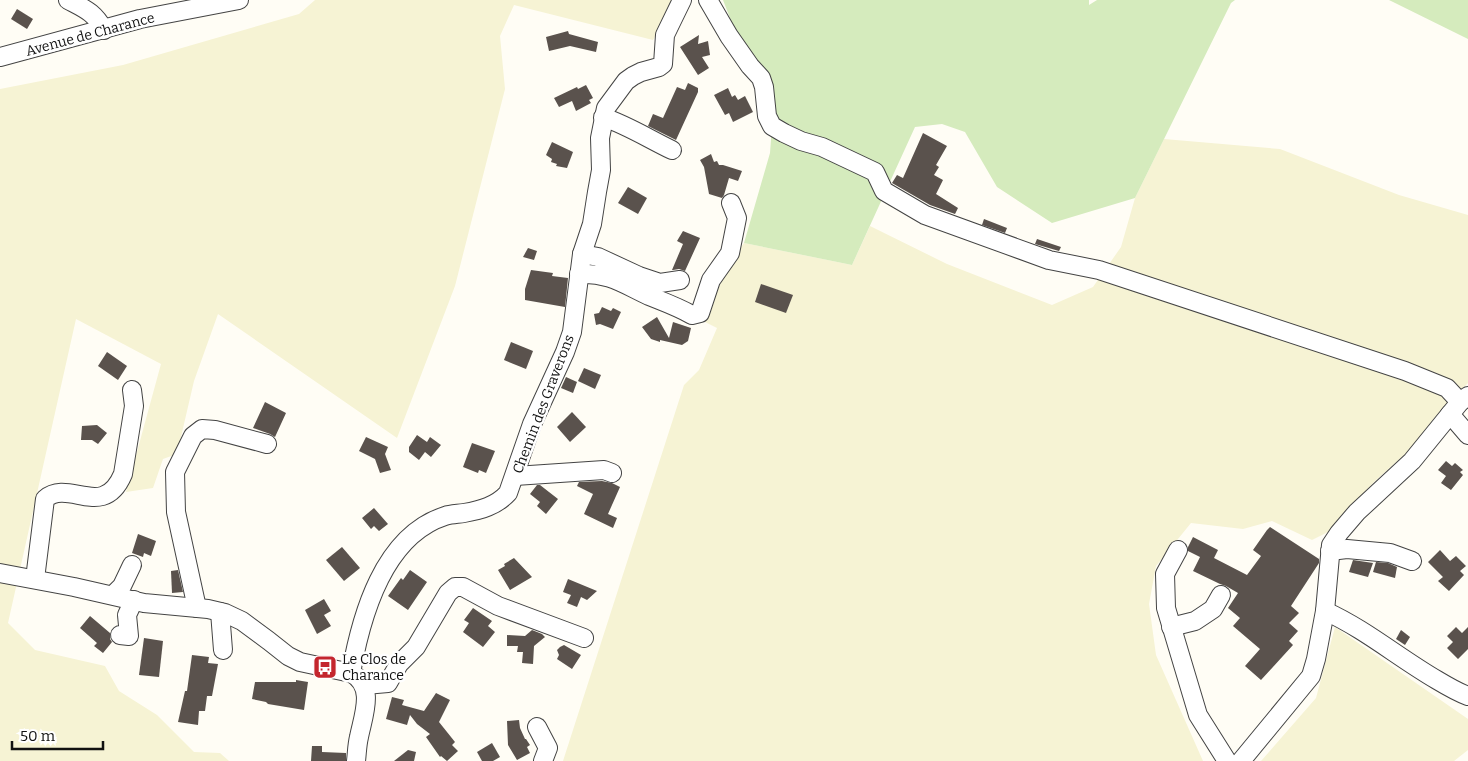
<svg xmlns="http://www.w3.org/2000/svg" width="1468" height="761" viewBox="0 0 1468 761" font-family="Bitter,serif">
<style>
.farmland{fill:#f6f3d4}
.green{fill:#d5ebbd}
.building{fill:#5a524d}
.lines{fill:none;stroke-linecap:round;stroke-linejoin:round}
.minor-casing{stroke:#444;stroke-width:20}
.minor{stroke:#fff;stroke-width:18}
.labels{text-anchor:middle;stroke-width:5;stroke-linejoin:round;paint-order:stroke}
.street-label{font-size:14px;fill:#111;stroke:#fff}
.poi-label{font-size:14px;fill:#111;stroke:#fff;text-anchor:start}
</style>
<rect width="100%" height="100%" fill="#fffdf5"/>
<g class="farmland">
<path d="M 315,0 L 677,0 L 653,40 L 514,5 L 500,36 L 505,89 L 455,286 L 397,438 L 218,314 L 194,381 L 177,454 L 163,459 L 153,488 L 126,492 L 161,364 L 76,319 L 8,623 L 35,650 L 105,666 L 119,691 L 157,715 L 194,752 L 220,753 L 229,761 L 0,761 L 0,89 L 123,65 L 299,14 Z"/>
<path d="M 1164,139 L 1280,149 L 1399,195 L 1468,215 L 1468,383 L 1435,417 L 1412,448 L 1374,482 L 1328,532 L 1312,540 L 1272,521 L 1243,529 L 1191,523 L 1156,566 L 1149,604 L 1156,655 L 1203,761 L 563,761 L 684,385 L 699,370 L 717,328 L 701,320 L 736,254 L 744,243 L 852,265 L 870,226 L 947,264 L 1052,305 L 1093,287 L 1121,247 L 1135,198 Z"/>
<path d="M 1335,627 L 1468,719 L 1468,750 L 1454,761 L 1261,761 L 1316,698 Z"/>
</g>
<g class="green">
<path d="M 723,0 L 1089,0 L 1089,5 L 1097,0 L 1235,0 L 1231,3 L 1135,198 L 1052,223 L 997,187 L 965,132 L 942,124 L 915,127 L 852,265 L 744,243 L 770,153 L 772,126 Z"/>
<path d="M 1389,0 L 1468,0 L 1468,39 Z"/>
</g>
<g class="building">
<path d="M 17,9 L 33,19 L 27,29 L 11,19 Z"/>
<path d="M 568,31 L 569,34 L 598,42 L 596,52 L 570,46 L 549,51 L 546,37 Z"/>
<path d="M 699,35 L 698,44 L 708,41 L 710,55 L 702,57 L 709,68 L 698,75 L 680,47 Z"/>
<path d="M 688,83 L 698,88 L 698,92 L 676,140 L 648,126 L 653,114 L 663,118 L 677,87 L 685,90 Z"/>
<path d="M 586,85 L 593,98 L 589,100 L 591,103 L 576,111 L 572,101 L 559,107 L 554,98 L 577,87 L 578,89 Z"/>
<path d="M 728,88 L 732,97 L 735,95 L 738,100 L 745,96 L 753,112 L 733,122 L 729,113 L 725,115 L 714,95 Z"/>
<path d="M 923,133 L 947,146 L 936,165 L 939,167 L 934,175 L 943,180 L 936,194 L 958,208 L 955,214 L 930,205 L 892,183 L 897,175 L 903,178 Z"/>
<path d="M 552,142 L 573,152 L 567,168 L 556,166 L 557,164 L 551,162 L 552,159 L 546,155 Z"/>
<path d="M 711,154 L 714,162 L 717,161 L 719,165 L 723,165 L 742,171 L 738,181 L 729,178 L 724,195 L 722,198 L 709,194 L 704,167 L 700,160 Z"/>
<path d="M 628,187 L 647,198 L 638,214 L 618,203 Z"/>
<path d="M 984,219 L 1007,228 L 1005,233 L 982,225 Z"/>
<path d="M 683,231 L 700,238 L 685,271 L 679,269 L 673,270 L 672,270 L 683,244 L 677,241 Z"/>
<path d="M 1037,239 L 1061,247 L 1059,251 L 1035,244 Z"/>
<path d="M 528,248 L 537,251 L 534,260 L 523,257 Z"/>
<path d="M 531,270 L 553,273 L 552,276 L 568,278 L 565,307 L 525,300 L 525,289 Z"/>
<path d="M 761,284 L 793,295 L 786,313 L 755,302 Z"/>
<path d="M 602,307 L 611,311 L 613,308 L 621,312 L 613,329 L 600,324 L 596,325 L 594,314 L 599,313 Z"/>
<path d="M 657,317 L 669,338 L 673,322 L 691,328 L 688,341 L 682,345 L 660,340 L 660,342 L 651,339 L 642,327 Z"/>
<path d="M 511,342 L 533,351 L 526,369 L 504,360 Z"/>
<path d="M 107,352 L 127,366 L 118,380 L 98,366 Z"/>
<path d="M 584,368 L 601,375 L 595,389 L 578,381 Z"/>
<path d="M 566,377 L 577,382 L 573,393 L 561,388 Z"/>
<path d="M 265,402 L 286,413 L 275,437 L 270,434 L 253,428 Z"/>
<path d="M 572,412 L 586,427 L 570,442 L 557,427 Z"/>
<path d="M 97,425 L 107,433 L 98,444 L 92,440 L 81,440 L 82,426 Z"/>
<path d="M 417,435 L 427,442 L 430,437 L 441,445 L 431,457 L 425,452 L 419,460 L 409,452 L 409,447 Z"/>
<path d="M 366,437 L 388,447 L 385,454 L 391,470 L 380,473 L 375,459 L 359,451 Z"/>
<path d="M 472,443 L 495,451 L 486,473 L 479,470 L 478,473 L 463,467 Z"/>
<path d="M 1446,461 L 1452,466 L 1455,463 L 1463,470 L 1460,472 L 1463,475 L 1451,490 L 1441,483 L 1446,476 L 1438,470 Z"/>
<path d="M 602,481 L 612,483 L 620,487 L 608,514 L 617,518 L 613,528 L 584,514 L 593,494 L 577,486 L 579,482 Z"/>
<path d="M 537,485 L 540,485 L 558,499 L 546,514 L 537,506 L 540,502 L 530,494 Z"/>
<path d="M 374,508 L 388,524 L 379,531 L 374,526 L 371,529 L 362,518 Z"/>
<path d="M 1270,527 L 1319,559 L 1319,563 L 1291,606 L 1299,613 L 1289,623 L 1298,631 L 1289,641 L 1293,645 L 1261,680 L 1245,666 L 1260,649 L 1233,626 L 1240,618 L 1228,608 L 1238,593 L 1226,586 L 1220,584 L 1193,571 L 1200,557 L 1188,551 L 1188,547 L 1193,537 L 1218,550 L 1214,558 L 1247,575 L 1261,556 L 1253,550 L 1267,530 Z"/>
<path d="M 138,534 L 156,541 L 151,556 L 144,553 L 143,557 L 132,553 Z"/>
<path d="M 342,547 L 360,568 L 344,581 L 326,560 Z"/>
<path d="M 1440,550 L 1450,561 L 1456,556 L 1466,566 L 1460,571 L 1464,575 L 1449,591 L 1438,581 L 1443,577 L 1428,562 Z"/>
<path d="M 514,558 L 532,577 L 510,590 L 498,570 L 505,566 L 504,564 Z"/>
<path d="M 1353,560 L 1373,563 L 1368,577 L 1349,572 Z"/>
<path d="M 1376,562 L 1388,563 L 1397,567 L 1395,578 L 1373,572 Z"/>
<path d="M 178,570 L 183,592 L 172,593 L 171,571 Z"/>
<path d="M 410,570 L 427,582 L 408,610 L 388,596 L 401,578 L 403,580 Z"/>
<path d="M 568,579 L 597,591 L 587,600 L 581,597 L 577,607 L 567,603 L 571,595 L 563,592 Z"/>
<path d="M 324,599 L 331,611 L 324,615 L 331,626 L 317,634 L 305,610 Z"/>
<path d="M 473,608 L 492,621 L 488,626 L 495,632 L 483,647 L 463,632 L 469,623 L 464,620 Z"/>
<path d="M 90,616 L 110,633 L 110,639 L 112,642 L 103,653 L 94,646 L 97,643 L 80,628 Z"/>
<path d="M 1456,627 L 1462,633 L 1468,627 L 1468,649 L 1458,659 L 1447,648 L 1453,642 L 1447,636 Z"/>
<path d="M 532,630 L 542,634 L 545,637 L 534,646 L 533,664 L 522,663 L 523,652 L 517,652 L 518,646 L 507,646 L 507,635 L 525,636 Z"/>
<path d="M 1401,630 L 1410,637 L 1405,645 L 1396,639 Z"/>
<path d="M 144,638 L 163,641 L 159,677 L 139,675 Z"/>
<path d="M 564,645 L 581,655 L 572,669 L 557,659 L 559,655 L 557,650 L 560,647 Z"/>
<path d="M 192,655 L 209,657 L 208,663 L 218,664 L 212,696 L 207,696 L 205,711 L 199,711 L 198,725 L 178,722 L 185,691 L 187,691 Z"/>
<path d="M 296,680 L 308,682 L 304,710 L 268,704 L 266,702 L 252,699 L 255,682 L 296,682 Z"/>
<path d="M 436,693 L 450,700 L 439,722 L 455,742 L 452,745 L 458,751 L 447,761 L 441,756 L 440,757 L 426,737 L 430,734 L 417,724 L 410,715 L 407,725 L 386,719 L 392,697 L 404,700 L 402,705 L 424,711 Z"/>
<path d="M 519,720 L 520,728 L 525,739 L 526,739 L 530,745 L 527,747 L 530,753 L 517,760 L 508,745 L 507,721 Z"/>
<path d="M 492,743 L 500,757 L 493,761 L 482,761 L 477,752 Z"/>
<path d="M 312,746 L 322,746 L 322,752 L 346,753 L 346,761 L 311,761 Z"/>
<path d="M 408,750 L 416,752 L 414,761 L 394,761 Z"/>
</g>
<g class="lines">
<g class="minor-casing">
<g id="minor">
<path d="M 68,0 C 85,9 94,12 104,30"/>
<path d="M 708,0 L 729,36 L 750,66 L 761,78 L 764,87 L 767,116 L 772,126 L 784,133 L 801,141 L 822,147 L 875,172 L 884,191 L 925,215 L 1049,260 L 1099,270 L 1405,371 L 1447,388 L 1460,402"/>
<path d="M 0,57 L 140,19 L 239,0"/>
<path d="M 603,117 C 627,125 649,139 672,150"/>
<path d="M 582,254 L 598,257 L 639,276 L 660,283 L 680,280"/>
<path d="M 579,274 C 610,273 623,284 649,296 C 664,302 678,307 692,315 L 700,313 L 711,280 L 730,253 L 737,218 L 731,203"/>
<path d="M 1450,414 L 1468,435"/>
<path d="M 515,476 L 604,470 L 612,473"/>
<path d="M 1178,550 L 1165,574 L 1166,608 L 1198,715 L 1227,761"/>
<path d="M 1330,551 L 1347,549 L 1390,553 L 1412,561"/>
<path d="M 0,573 L 74,587 L 144,603 L 208,609 L 225,613 L 242,621 L 269,641 L 288,656 L 300,662 L 351,673 C 376,686 363,716 359,737 C 357,745 357,753 356,761"/>
<path d="M 35,579 L 45,499 C 69,478 103,521 123,474 L 134,406 L 132,390"/>
<path d="M 113,595 L 122,586 L 132,565"/>
<path d="M 197,608 L 176,512 L 175,472 L 193,436 L 202,429 L 215,430 L 267,444"/>
<path d="M 1325,611 C 1365,629 1399,658 1437,680 C 1447,686 1457,692 1468,696"/>
<path d="M 220,612 L 223,650"/>
<path d="M 1171,627 L 1195,621 L 1213,609 L 1221,595"/>
<path d="M 120,635 L 129,636 L 127,615 L 134,600"/>
<path d="M 351,673 C 361,616 383,536 445,516 C 451,514 458,514 464,513 C 481,510 496,506 508,493 L 532,424 L 565,352 L 572,332 L 582,254 L 592,224 L 597,192 L 601,170 L 600,138 L 606,108 L 626,81 L 633,76 L 641,72 L 659,67 L 663,64 L 665,35 L 682,0"/>
<path d="M 365,685 L 388,683 L 399,664 L 416,647 L 448,593 L 455,587 L 463,587 L 498,606 L 584,638"/>
<path d="M 537,727 L 548,748 L 543,761"/>
<path d="M 1241,761 L 1311,676 L 1316,659 L 1325,611 L 1331,545 L 1339,533 L 1357,512 L 1412,461 L 1460,402 L 1468,396"/>
</g>
</g>
<use href="#minor" class="minor"/>
</g>
<defs>
<g id="bus-square" transform="scale(1.25)"><rect x="-9" y="-9" width="18" height="18" rx="4" fill="#c4262e" stroke="#fff"/><path d="M-5-6H5V4H4V6H2V4H-2V6H-4V4H-5ZM-3.5-4V0h7V-4ZM-3.5 1.2v1.5H-2V1.2ZM2 1.2v1.5H3.5V1.2Z" fill="#fff"/></g>
</defs>
<g fill-rule="evenodd">
<use href="#bus-square" x="325" y="667"/>
</g>
<g class="labels">
<g class="street-label">
<text transform="translate(90 34) rotate(-15)" y="5">Avenue de Charance</text>
<text transform="translate(543 404) rotate(-69)" y="5">Chemin des Graverons</text>
</g>
<g class="poi-label">
<text x="342" y="664">Le Clos de<tspan x="342" dy="16">Charance</tspan></text>
</g>
</g>
<path d="M12 741v8h91v-8" fill="none" stroke="#111111" stroke-width="2.5"/>
<text x="20" y="741" font-size="15" fill="#111111" stroke="#ffffff" stroke-width="4" paint-order="stroke">50 m</text>
</svg>
